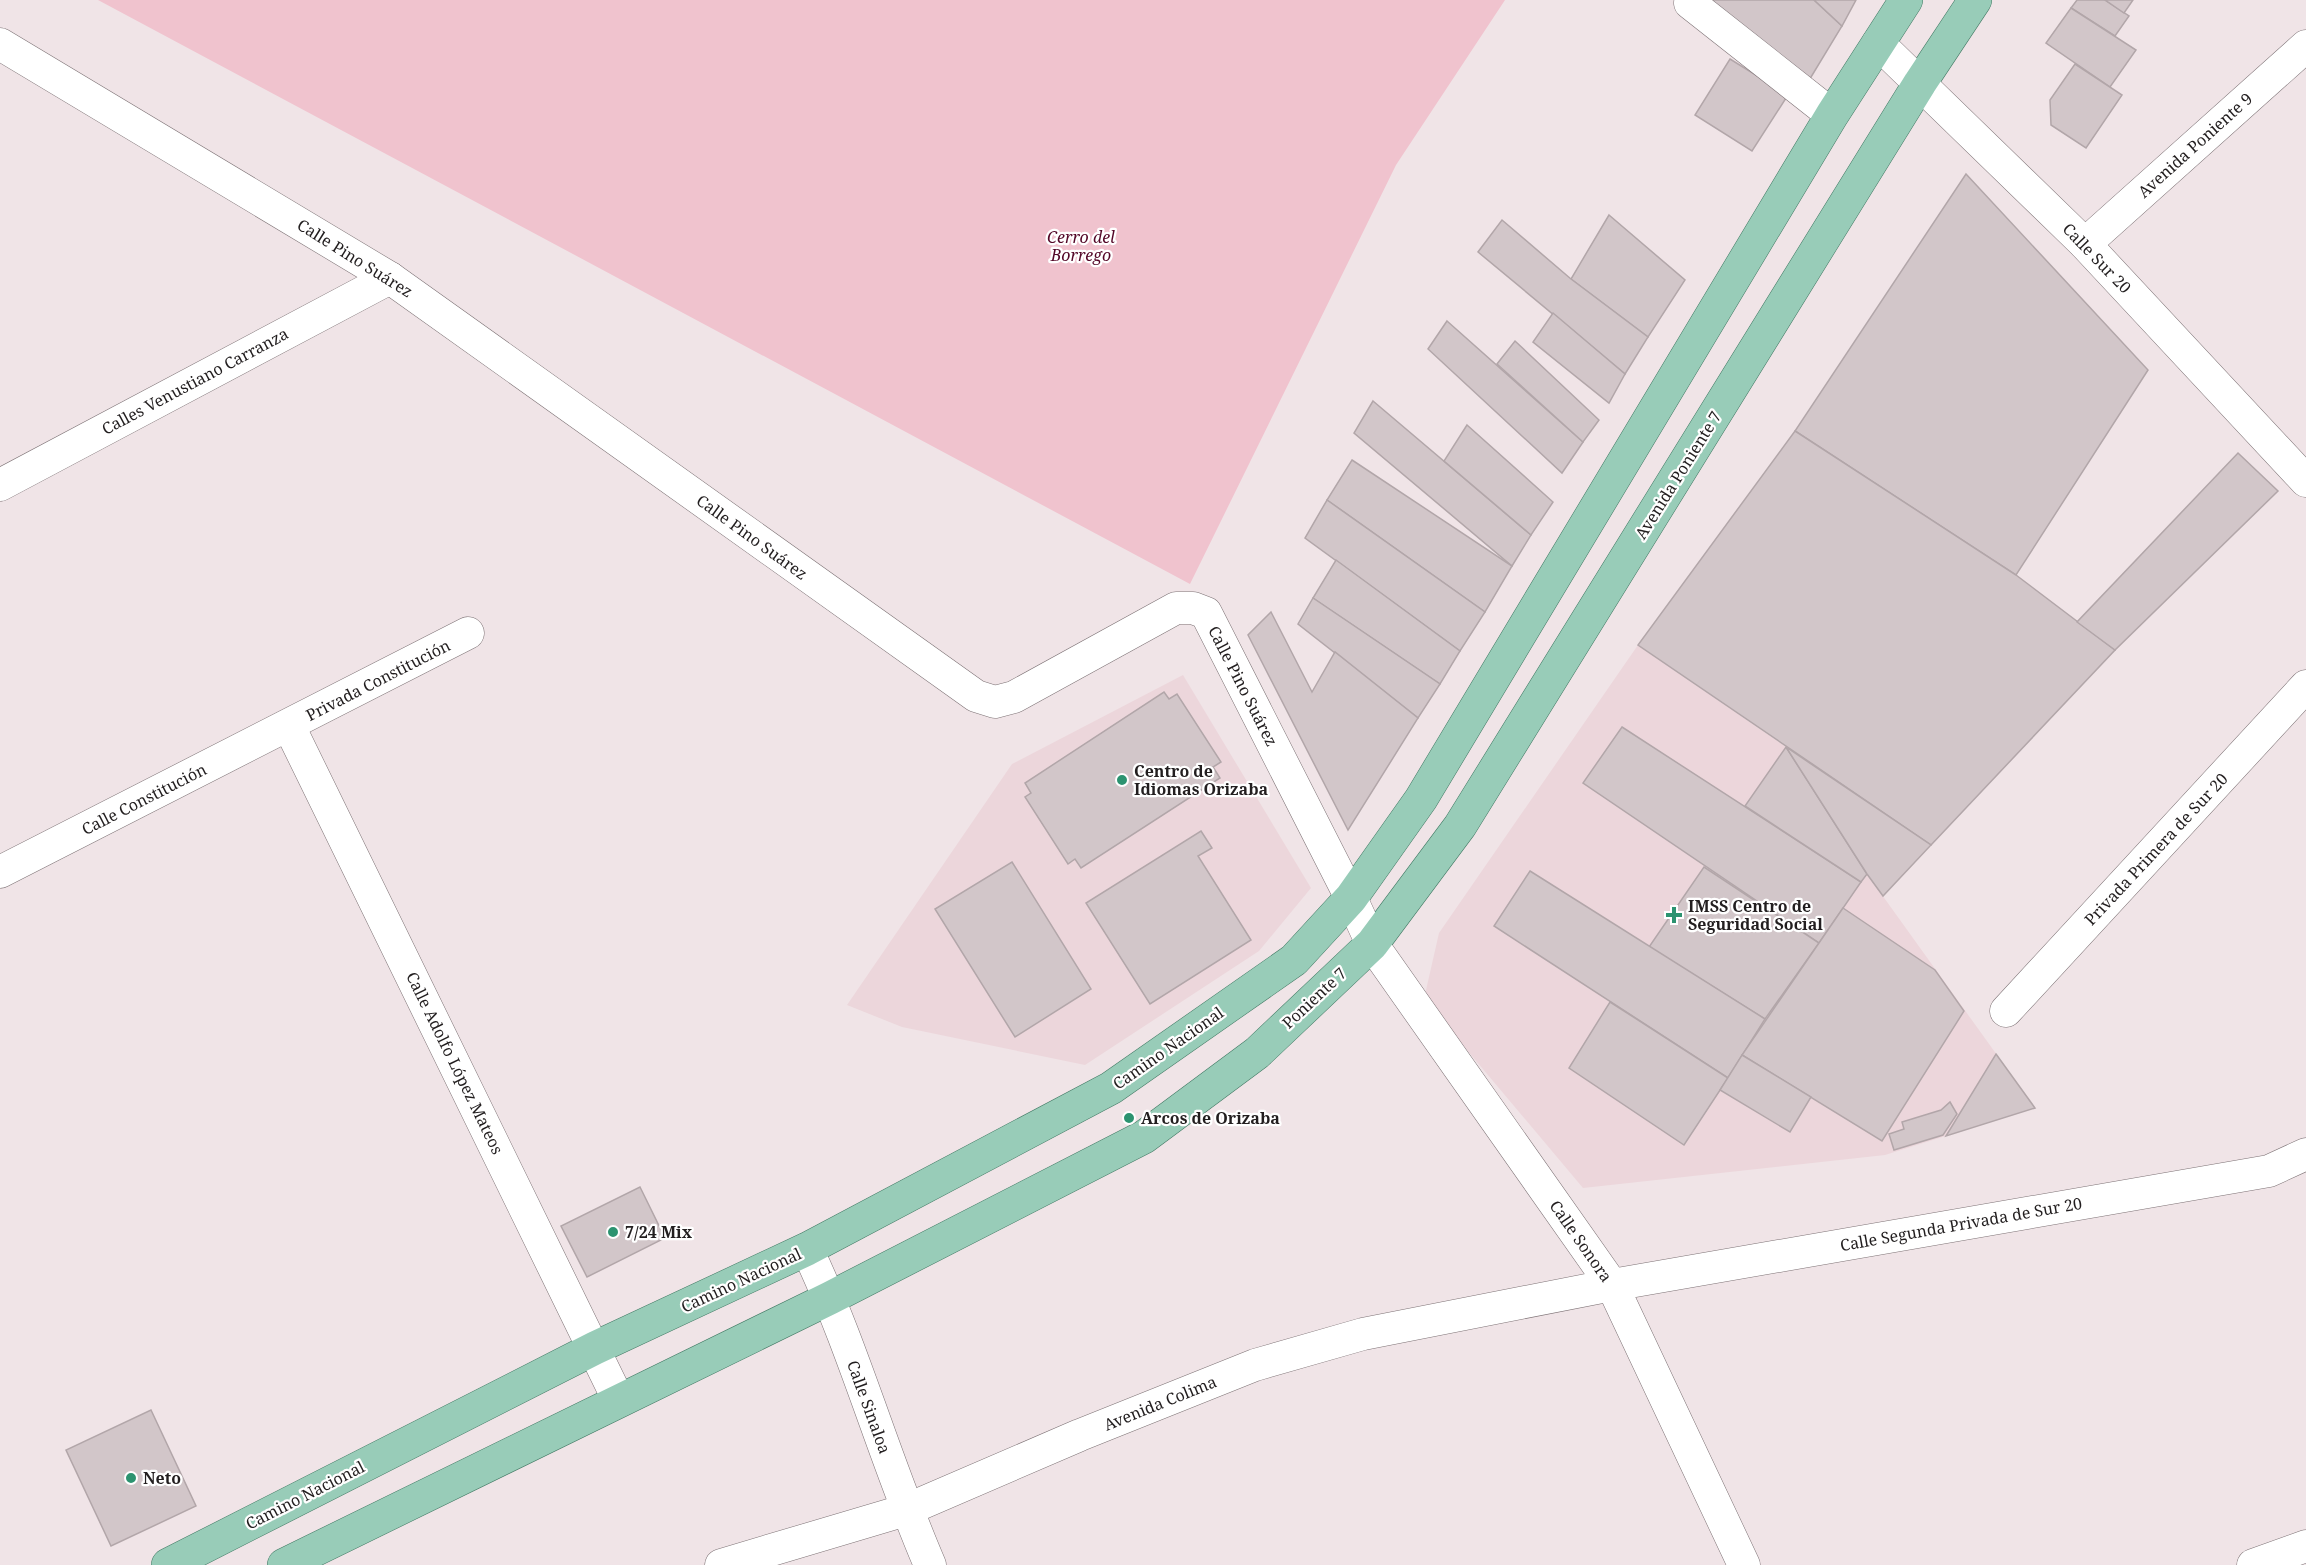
<svg xmlns="http://www.w3.org/2000/svg" width="2306" height="1565" viewBox="0 0 2306 1565" font-family="'Noto Serif',serif">
<style>
.built{fill:#ecd6db}
.green{fill:#f0c3ce}
.building{fill:#d2c6c9;stroke:#b2a6a9;stroke-width:1.5}
.lines{fill:none;stroke-linecap:round;stroke-linejoin:round}
.street-casing{stroke:#7d7275;stroke-width:33}
.primary-casing{stroke:#427964;stroke-width:34}
.street{stroke:#fff;stroke-width:32}
.primary{stroke:#98ccb8;stroke-width:33}
.poi-dot{fill:#2c9370;stroke:#fff;stroke-width:2}
.labels{text-anchor:middle;stroke-width:4.5;stroke-linejoin:round;paint-order:stroke}
.street-label{font-size:16px;fill:#221e1f;stroke:#fff}
.park-label{font-size:16px;font-style:italic;fill:#530627;stroke:#fff}
.poi-label{font-size:16px;font-weight:bold;fill:#221e1f;stroke:#fff;text-anchor:start}
</style>
<rect width="100%" height="100%" fill="#f0e4e7"/>
<g class="built">
<path d="M 1638,645 L 1786,747 L 1867,874 L 2035,1108 L 1885,1155 L 1583,1188 L 1424,999 L 1439,933 Z"/>
<path d="M 1183,675 L 1311,888 L 1259,951 L 1085,1065 L 902,1027 L 847,1005 L 1012,764 Z"/>
</g>
<path class="green" d="M 98,0 L 1505,0 L 1396,165 L 1190,584 Z"/>
<g class="building">
<path d="M 1711,0 L 1814,0 L 1842,26 L 1808,82 Z"/>
<path d="M 1814,0 L 1856,0 L 1842,26 Z"/>
<path d="M 2077,0 L 2105,0 L 2129,16 L 2115,36 L 2071,8 Z"/>
<path d="M 2105,0 L 2133,0 L 2124,13 Z"/>
<path d="M 2071,8 L 2136,50 L 2110,87 L 2046,43 Z"/>
<path d="M 1730,59 L 1788,95 L 1752,151 L 1695,115 Z"/>
<path d="M 2075,64 L 2122,95 L 2086,148 L 2051,125 L 2050,100 Z"/>
<path d="M 1966,174 L 2148,370 L 2016,575 L 1795,431 Z"/>
<path d="M 1609,215 L 1685,280 L 1648,337 L 1571,279 Z"/>
<path d="M 1502,220 L 1571,279 L 1648,337 L 1625,374 L 1478,252 Z"/>
<path d="M 1553,313 L 1625,374 L 1609,403 L 1533,342 Z"/>
<path d="M 1447,321 L 1583,442 L 1562,473 L 1428,349 Z"/>
<path d="M 1515,341 L 1599,420 L 1583,442 L 1497,364 Z"/>
<path d="M 1373,401 L 1531,535 L 1512,566 L 1354,433 Z"/>
<path d="M 1467,425 L 1553,502 L 1531,535 L 1444,461 Z"/>
<path d="M 1795,431 L 2016,575 L 2115,650 L 1931,845 L 1638,645 Z"/>
<path d="M 2238,453 L 2278,491 L 2115,650 L 2077,622 Z"/>
<path d="M 1352,460 L 1512,566 L 1485,612 L 1327,500 Z"/>
<path d="M 1327,500 L 1485,612 L 1460,651 L 1305,538 Z"/>
<path d="M 1336,560 L 1460,651 L 1440,684 L 1313,598 Z"/>
<path d="M 1313,598 L 1440,684 L 1418,718 L 1298,624 Z"/>
<path d="M 1271,612 L 1312,692 L 1335,652 L 1418,718 L 1348,830 L 1248,635 Z"/>
<path d="M 1164,692 L 1169,699 L 1177,694 L 1221,762 L 1213,767 L 1220,778 L 1081,868 L 1075,859 L 1068,864 L 1025,797 L 1031,793 L 1025,783 Z"/>
<path d="M 1622,727 L 1861,882 L 1819,943 L 1583,783 Z"/>
<path d="M 1786,747 L 1867,874 L 1861,882 L 1745,806 Z"/>
<path d="M 1786,747 L 1931,845 L 1883,896 L 1867,874 Z"/>
<path d="M 1201,831 L 1212,848 L 1198,856 L 1251,940 L 1150,1004 L 1086,903 Z"/>
<path d="M 1012,862 L 1091,989 L 1015,1037 L 935,909 Z"/>
<path d="M 1704,867 L 1819,943 L 1765,1019 L 1649,947 Z"/>
<path d="M 1530,871 L 1765,1019 L 1728,1078 L 1494,926 Z"/>
<path d="M 1843,908 L 1935,970 L 1964,1011 L 1882,1141 L 1742,1055 Z"/>
<path d="M 1610,1002 L 1728,1078 L 1684,1145 L 1569,1068 Z"/>
<path d="M 1996,1054 L 2035,1108 L 1946,1136 Z"/>
<path d="M 1742,1055 L 1811,1097 L 1790,1132 L 1720,1090 Z"/>
<path d="M 1950,1102 L 1957,1114 L 1943,1135 L 1894,1150 L 1889,1134 L 1904,1129 L 1902,1122 L 1941,1110 Z"/>
<path d="M 640,1187 L 665,1238 L 587,1277 L 561,1226 Z"/>
<path d="M 151,1410 L 196,1506 L 111,1546 L 66,1450 Z"/>
</g>
<g class="lines">
<g class="street-casing">
<g id="street">
<path d="M 1690,3 L 1832,115"/>
<path d="M 1878,43 L 2085,244 L 2306,481"/>
<path d="M 0,44 L 390,278 L 976,696 L 995,702 L 1014,697 L 1176,608 L 1193,608 L 1206,613 L 1351,898 L 1372,944 L 1612,1285 L 1744,1565"/>
<path d="M 2085,244 L 2306,46"/>
<path d="M 0,485 L 390,278"/>
<path d="M 289,726 L 619,1401"/>
<path d="M 0,872 L 468,633"/>
<path d="M 2006,1011 L 2306,686"/>
<path d="M 807,1249 C 855,1351 885,1461 930,1565"/>
<path d="M 721,1565 L 906,1510 L 1080,1435 L 1255,1365 L 1363,1334 L 1612,1285 L 2269,1171 L 2306,1154"/>
<path d="M 2253,1565 L 2306,1546"/>
</g>
</g>
<g class="primary-casing">
<g id="primary">
<path d="M 168,1565 L 595,1348 L 807,1249 L 1111,1088 L 1294,960 L 1351,898 L 1421,799 L 1832,115 L 1906,0"/>
<path d="M 284,1565 L 830,1298 L 1144,1137 L 1257,1053 L 1372,944 L 1460,826 L 1920,83 L 1975,0"/>
</g>
</g>
<use href="#street" class="street"/>
<use href="#primary" class="primary"/>
</g>
<g class="poi-dot">
<circle cx="1122" cy="780" r="6"/>
<path d="M1671 906h6v6h6v6h-6v6h-6v-6h-6v-6h6z"/>
<circle cx="1129" cy="1118" r="6"/>
<circle cx="613" cy="1232" r="6"/>
<circle cx="131" cy="1478" r="6"/>
</g>
<g class="labels">
<g class="street-label">
<text transform="translate(2195 145) rotate(-42)" y="6">Avenida Poniente 9</text>
<text transform="translate(355 258) rotate(32)" y="6">Calle Pino Suárez</text>
<text transform="translate(2097 258) rotate(46)" y="6">Calle Sur 20</text>
<text transform="translate(195 381) rotate(-28)" y="6">Calles Venustiano Carranza</text>
<text transform="translate(1678 475) rotate(-58)" y="6">Avenida Poniente 7</text>
<text transform="translate(752 537) rotate(36)" y="6">Calle Pino Suárez</text>
<text transform="translate(378 680) rotate(-27)" y="6">Privada Constitución</text>
<text transform="translate(1243 686) rotate(63)" y="6">Calle Pino Suárez</text>
<text transform="translate(144 799) rotate(-27)" y="6">Calle Constitución</text>
<text transform="translate(2156 849) rotate(-47)" y="6">Privada Primera de Sur 20</text>
<text transform="translate(1314 998) rotate(-43)" y="6">Poniente 7</text>
<text transform="translate(1168 1048) rotate(-35)" y="6">Camino Nacional</text>
<text transform="translate(455 1063) rotate(64)" y="6">Calle Adolfo López Mateos</text>
<text transform="translate(1961 1224) rotate(-10)" y="6">Calle Segunda Privada de Sur 20</text>
<text transform="translate(1581 1241) rotate(55)" y="6">Calle Sonora</text>
<text transform="translate(741 1280) rotate(-25)" y="6">Camino Nacional</text>
<text transform="translate(1160 1403) rotate(-22)" y="6">Avenida Colima</text>
<text transform="translate(869 1407) rotate(70)" y="6">Calle Sinaloa</text>
<text transform="translate(305 1495) rotate(-27)" y="6">Camino Nacional</text>
</g>
<g class="park-label">
<text x="1081" y="243">Cerro del<tspan x="1081" dy="18">Borrego</tspan></text>
</g>
<g class="poi-label">
<text x="1134" y="777">Centro de<tspan x="1134" dy="18">Idiomas Orizaba</tspan></text>
<text x="1688" y="912">IMSS Centro de<tspan x="1688" dy="18">Seguridad Social</tspan></text>
<text x="1141" y="1124">Arcos de Orizaba</text>
<text x="625" y="1238">7/24 Mix</text>
<text x="143" y="1484">Neto</text>
</g>
</g>
</svg>
